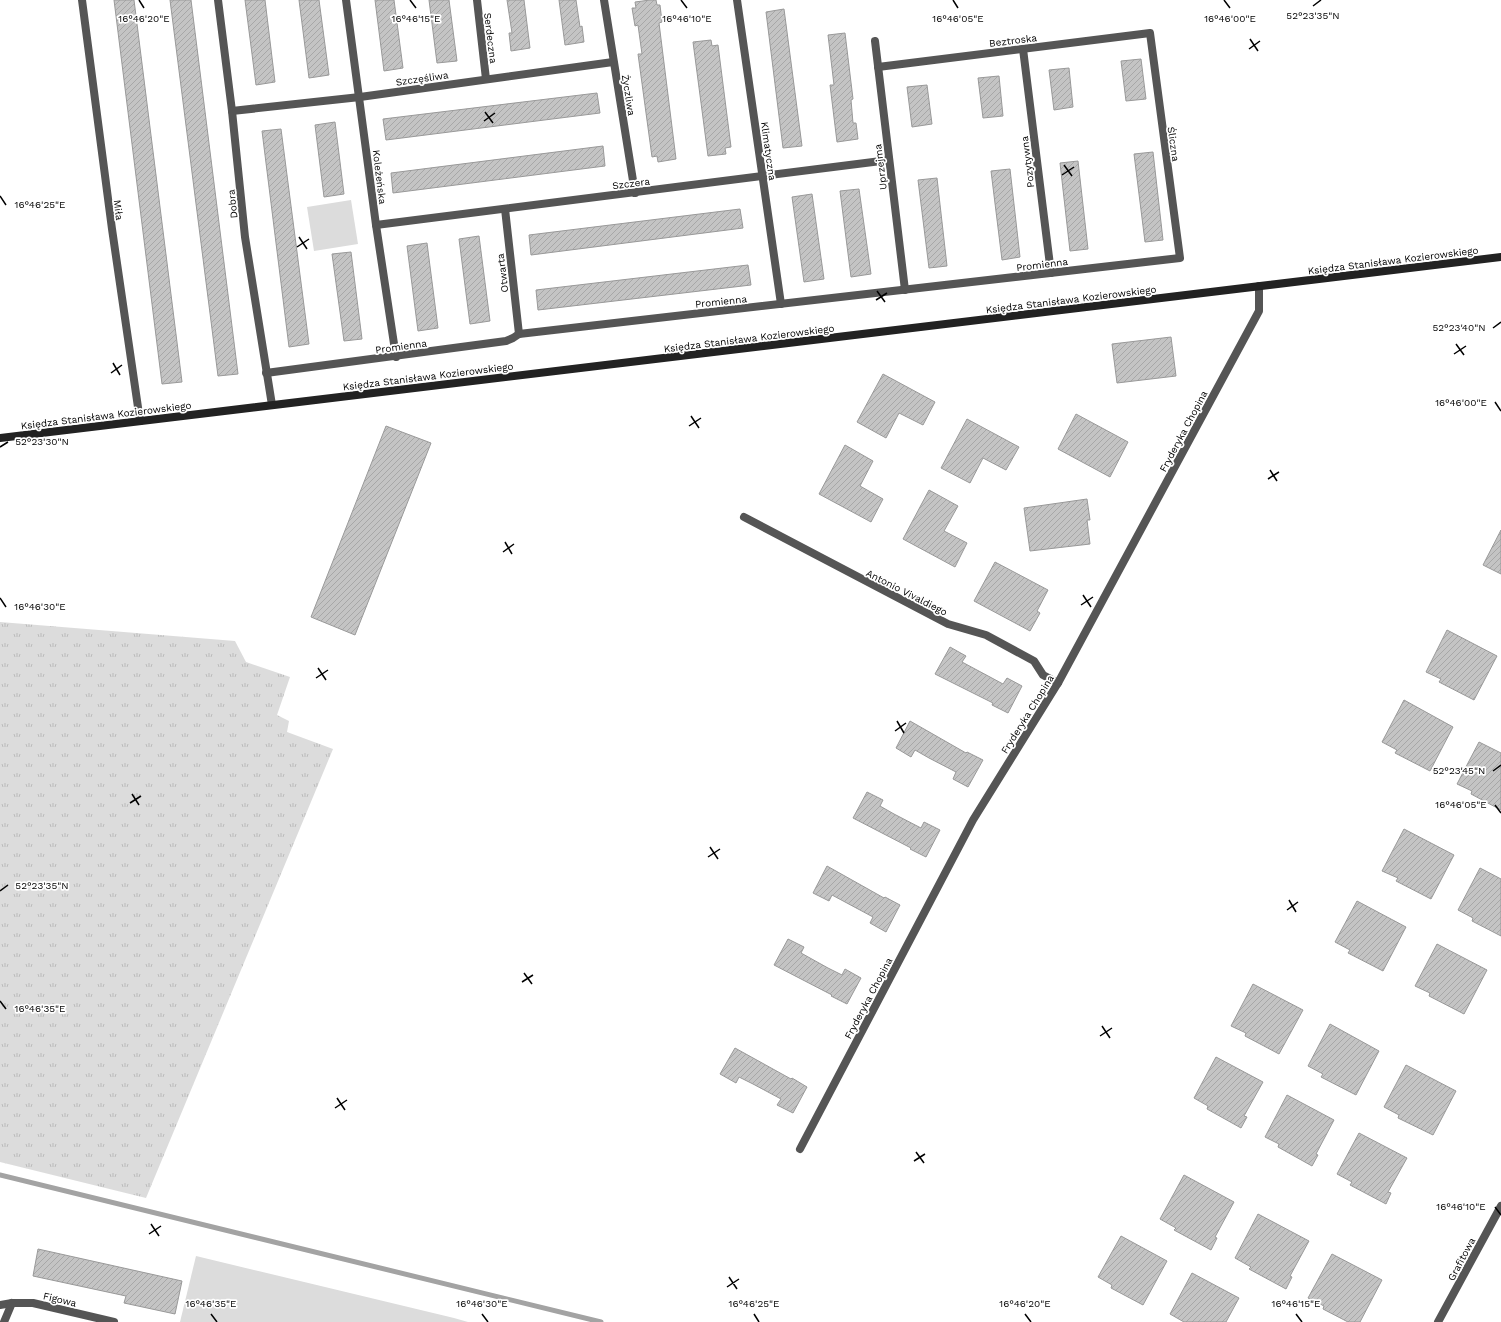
<svg xmlns="http://www.w3.org/2000/svg" width="1501" height="1322" viewBox="0 0 1501 1322" font-family="'Work Sans',sans-serif">
<style>
.grass{fill:url(#grass-tufts)}
.green{fill:#dcdcdc}
.lines{fill:none;stroke-linecap:round;stroke-linejoin:round}
.stream{stroke:#a3a3a3;stroke-width:5}
.building{fill:url(#building-hatch);stroke:#999}
.street{stroke:#555;stroke-width:8}
.secondary{stroke:#222;stroke-width:8}
.ticks{fill:none;stroke:#000;stroke-width:1.5}
.labels{text-anchor:middle;stroke-width:3.5;stroke-linejoin:round;paint-order:stroke}
.street-label{font-size:10px;fill:#000;stroke:#fff}
.ticks-label{font-size:10px;text-anchor:middle;fill:#000;stroke:#fff;stroke-width:3.5;stroke-linejoin:round;paint-order:stroke}
</style>
<defs>
<pattern id="grass-tufts" width="24" height="20" patternUnits="userSpaceOnUse"><rect width="24" height="20" fill="#dcdcdc"/><path d="M3 7l-1-3M5 7V3M7 7l1-3M15 17l-1-3M17 17v-4M19 17l1-3" fill="none" stroke="#bbb"/></pattern>
<pattern id="building-hatch" width="6" height="6" patternUnits="userSpaceOnUse"><rect width="6" height="6" fill="#c4c4c4"/><path d="M-1 1l2-2M0 6l6-6M5 7l2-2" fill="none" stroke="#a7a7a7"/></pattern>
</defs>
<rect width="100%" height="100%" fill="#fff"/>
<path class="grass" d="M 0,622 L 235,641 L 246,662 L 290,677 L 277,715 L 289,721 L 287,732 L 333,749 L 146,1198 L 0,1162 Z"/>
<g class="green">
<path d="M 351,200 L 358,244 L 314,251 L 307,207 Z"/>
<path d="M 196,1256 L 454,1318 L 468,1322 L 180,1322 Z"/>
</g>
<g class="lines">
<path class="stream" d="M 0,1175 L 601,1322"/>
</g>
<g class="building">
<path d="M 114,0 L 134,0 L 182,382 L 162,384 Z"/>
<path d="M 170,0 L 191,0 L 238,374 L 218,376 Z"/>
<path d="M 245,0 L 265,0 L 275,82 L 256,85 Z"/>
<path d="M 299,0 L 319,0 L 329,75 L 309,78 Z"/>
<path d="M 375,0 L 394,0 L 403,68 L 384,71 Z"/>
<path d="M 429,0 L 449,0 L 457,61 L 437,63 Z"/>
<path d="M 507,0 L 524,0 L 530,48 L 511,51 L 509,33 L 512,33 Z"/>
<path d="M 559,0 L 576,0 L 580,27 L 582,26 L 584,42 L 565,45 Z"/>
<path d="M 650,0 L 656,0 L 657,5 L 660,5 L 662,22 L 659,23 L 676,159 L 658,162 L 657,156 L 652,157 L 638,54 L 642,54 L 638,25 L 635,26 L 632,8 L 636,8 L 635,2 Z"/>
<path d="M 784,9 L 802,146 L 783,148 L 766,12 Z"/>
<path d="M 845,33 L 853,99 L 851,100 L 853,123 L 856,123 L 858,139 L 837,142 L 830,85 L 834,85 L 828,35 Z"/>
<path d="M 711,40 L 712,46 L 718,45 L 731,147 L 725,148 L 726,154 L 708,156 L 693,42 Z"/>
<path d="M 1141,59 L 1146,99 L 1126,101 L 1121,61 Z"/>
<path d="M 1069,68 L 1073,107 L 1054,110 L 1049,70 Z"/>
<path d="M 999,76 L 1003,116 L 983,118 L 978,78 Z"/>
<path d="M 927,85 L 932,124 L 912,127 L 907,87 Z"/>
<path d="M 597,93 L 600,113 L 386,140 L 383,119 Z"/>
<path d="M 335,122 L 344,194 L 324,197 L 315,125 Z"/>
<path d="M 281,129 L 309,344 L 289,347 L 262,131 Z"/>
<path d="M 603,146 L 605,166 L 393,193 L 391,173 Z"/>
<path d="M 1153,152 L 1163,240 L 1145,242 L 1134,154 Z"/>
<path d="M 1078,161 L 1088,249 L 1070,251 L 1060,163 Z"/>
<path d="M 1010,169 L 1020,257 L 1002,260 L 991,171 Z"/>
<path d="M 937,178 L 947,266 L 929,268 L 918,180 Z"/>
<path d="M 859,189 L 871,274 L 851,277 L 840,191 Z"/>
<path d="M 812,194 L 824,279 L 804,282 L 792,197 Z"/>
<path d="M 740,209 L 743,228 L 531,255 L 529,235 Z"/>
<path d="M 479,236 L 490,321 L 470,324 L 459,239 Z"/>
<path d="M 427,243 L 438,328 L 418,331 L 407,246 Z"/>
<path d="M 351,252 L 362,339 L 344,341 L 332,254 Z"/>
<path d="M 748,265 L 751,285 L 538,310 L 536,290 Z"/>
<path d="M 1171,337 L 1176,376 L 1117,383 L 1112,344 Z"/>
<path d="M 883,374 L 935,402 L 923,425 L 899,413 L 886,438 L 857,422 Z"/>
<path d="M 1076,414 L 1128,442 L 1110,477 L 1058,449 Z"/>
<path d="M 967,419 L 1019,447 L 1006,470 L 983,458 L 970,483 L 941,468 Z"/>
<path d="M 386,426 L 431,443 L 355,635 L 311,617 Z"/>
<path d="M 845,445 L 873,461 L 860,486 L 883,499 L 871,522 L 819,494 Z"/>
<path d="M 929,490 L 958,506 L 944,531 L 967,543 L 955,567 L 903,539 Z"/>
<path d="M 1087,499 L 1090,520 L 1087,520 L 1090,544 L 1030,551 L 1024,508 Z"/>
<path d="M 1501,530 L 1501,574 L 1483,565 Z"/>
<path d="M 995,562 L 1048,590 L 1037,611 L 1040,613 L 1030,631 L 974,601 Z"/>
<path d="M 1447,630 L 1497,656 L 1474,700 L 1439,682 L 1441,679 L 1426,672 Z"/>
<path d="M 950,647 L 966,656 L 962,662 L 990,677 L 1003,684 L 1007,678 L 1022,686 L 1008,713 L 992,705 L 993,703 L 935,674 Z"/>
<path d="M 1404,700 L 1453,727 L 1430,771 L 1395,753 L 1397,750 L 1382,742 Z"/>
<path d="M 910,721 L 966,753 L 967,752 L 983,760 L 968,787 L 953,779 L 956,772 L 929,758 L 915,750 L 911,757 L 896,748 Z"/>
<path d="M 1479,742 L 1501,753 L 1501,810 L 1471,794 L 1472,791 L 1457,784 Z"/>
<path d="M 867,792 L 883,800 L 880,806 L 894,814 L 921,828 L 924,822 L 940,830 L 926,857 L 910,849 L 911,848 L 853,818 Z"/>
<path d="M 1404,829 L 1454,855 L 1431,899 L 1396,881 L 1398,878 L 1382,871 Z"/>
<path d="M 827,866 L 884,898 L 885,897 L 900,905 L 886,932 L 870,923 L 873,917 L 832,895 L 829,901 L 813,893 Z"/>
<path d="M 1480,868 L 1501,879 L 1501,936 L 1472,921 L 1473,918 L 1458,910 Z"/>
<path d="M 1357,901 L 1406,927 L 1383,971 L 1348,953 L 1350,950 L 1335,942 Z"/>
<path d="M 788,939 L 804,947 L 801,953 L 828,968 L 842,975 L 845,969 L 861,978 L 847,1004 L 831,996 L 832,995 L 774,965 Z"/>
<path d="M 1437,944 L 1487,970 L 1464,1014 L 1429,996 L 1430,993 L 1415,986 Z"/>
<path d="M 1253,984 L 1303,1010 L 1279,1054 L 1245,1036 L 1246,1033 L 1231,1026 Z"/>
<path d="M 1330,1024 L 1379,1051 L 1356,1095 L 1321,1077 L 1323,1074 L 1308,1066 Z"/>
<path d="M 735,1048 L 791,1079 L 792,1078 L 807,1087 L 793,1113 L 777,1105 L 781,1099 L 753,1084 L 739,1077 L 736,1083 L 720,1074 Z"/>
<path d="M 1216,1057 L 1263,1082 L 1244,1116 L 1247,1117 L 1241,1128 L 1207,1109 L 1208,1106 L 1194,1098 Z"/>
<path d="M 1406,1065 L 1456,1091 L 1433,1135 L 1398,1118 L 1399,1115 L 1384,1107 Z"/>
<path d="M 1287,1095 L 1334,1120 L 1316,1154 L 1318,1155 L 1312,1166 L 1278,1147 L 1279,1144 L 1265,1137 Z"/>
<path d="M 1359,1133 L 1407,1158 L 1388,1192 L 1391,1193 L 1386,1204 L 1350,1185 L 1352,1182 L 1337,1174 Z"/>
<path d="M 1184,1175 L 1234,1202 L 1215,1237 L 1217,1238 L 1211,1250 L 1174,1230 L 1176,1228 L 1160,1219 Z"/>
<path d="M 1258,1214 L 1309,1241 L 1290,1276 L 1292,1277 L 1286,1289 L 1249,1269 L 1251,1267 L 1235,1258 Z"/>
<path d="M 1121,1236 L 1167,1261 L 1143,1305 L 1111,1288 L 1112,1285 L 1098,1277 Z"/>
<path d="M 38,1249 L 182,1281 L 175,1314 L 124,1303 L 126,1296 L 33,1276 Z"/>
<path d="M 1332,1254 L 1382,1280 L 1360,1322 L 1348,1322 L 1323,1309 L 1324,1306 L 1308,1298 Z"/>
<path d="M 1192,1273 L 1239,1298 L 1226,1322 L 1184,1322 L 1170,1314 Z"/>
</g>
<g class="lines">
<g class="street">
<path d="M 82,0 L 112,229 L 140,421"/>
<path d="M 218,0 L 232,111 L 245,237 L 272,405"/>
<path d="M 346,0 L 376,225 L 396,357"/>
<path d="M 477,0 L 486,79"/>
<path d="M 604,0 L 635,193"/>
<path d="M 737,0 L 781,304"/>
<path d="M 875,41 L 905,290"/>
<path d="M 1023,49 L 1051,273"/>
<path d="M 232,111 L 360,97 L 613,62"/>
<path d="M 505,209 L 519,334"/>
<path d="M 376,225 L 889,160"/>
<path d="M 266,373 L 506,341 L 513,338 L 519,334 L 1180,258 L 1150,33 L 878,67"/>
<path d="M 744,517 L 948,624 L 986,635 L 1034,661 L 1043,675 L 1058,683"/>
<path d="M 800,1149 L 973,820 L 1058,683 L 1259,311 L 1259,286"/>
<path d="M 0,1305 L 12,1303 L 33,1303 L 114,1322"/>
<path d="M 4,1322 L 12,1303"/>
<path d="M 1438,1322 L 1501,1206"/>
</g>
<path class="secondary" d="M 0,438 L 1501,257"/>
</g>
<path class="ticks" d="M 139,0 L 144,8M 410,0 L 416,8M 681,0 L 687,8M 953,0 L 958,8M 1224,0 L 1230,8M 1313,6 L 1321,0M 1250,39 L 1258,51M 1249,49 L 1260,41M 485,112 L 493,123M 484,121 L 495,113M 1064,165 L 1072,176M 1062,175 L 1074,167M 0,196 L 6,205M 299,237 L 307,249M 297,247 L 309,239M 877,291 L 885,302M 876,300 L 887,293M 1493,328 L 1501,322M 1456,344 L 1464,355M 1454,354 L 1466,346M 113,363 L 120,375M 111,373 L 122,365M 1495,402 L 1501,411M 691,416 L 699,428M 689,426 L 701,418M 0,447 L 8,442M 1270,470 L 1277,481M 1268,479 L 1279,472M 505,542 L 512,554M 503,552 L 514,544M 1083,595 L 1091,607M 0,598 L 6,607M 1081,605 L 1093,597M 318,668 L 326,680M 316,678 L 328,670M 897,721 L 904,733M 895,731 L 906,723M 1493,771 L 1501,765M 132,794 L 139,805M 130,803 L 141,796M 1495,805 L 1501,813M 710,847 L 718,859M 708,857 L 720,849M 0,891 L 8,885M 1289,900 L 1296,912M 1287,910 L 1298,902M 524,973 L 532,984M 522,982 L 533,975M 0,1001 L 6,1009M 1102,1026 L 1110,1038M 1100,1036 L 1112,1028M 337,1098 L 345,1110M 335,1108 L 347,1100M 916,1152 L 924,1163M 914,1161 L 925,1154M 1495,1207 L 1501,1215M 151,1224 L 159,1236M 149,1234 L 161,1226M 729,1277 L 737,1289M 727,1287 L 739,1279M 211,1314 L 217,1322M 482,1314 L 488,1322M 754,1314 L 759,1322M 1025,1314 L 1031,1322M 1296,1314 L 1302,1322"/>
<g class="labels">
<g class="street-label">
<text transform="translate(491 38) rotate(83)" y="4">Serdeczna</text>
<text transform="translate(1013 40) rotate(-7)" y="4">Beztroska</text>
<text transform="translate(422 78) rotate(-8)" y="4">Szczęśliwa</text>
<text transform="translate(629 95) rotate(81)" y="4">Życzliwa</text>
<text transform="translate(1174 144) rotate(82)" y="4">Śliczna</text>
<text transform="translate(769 151) rotate(82)" y="4">Klimatyczna</text>
<text transform="translate(1027 162) rotate(-97)" y="4">Pozytywna</text>
<text transform="translate(880 167) rotate(-97)" y="4">Uprzejma</text>
<text transform="translate(380 177) rotate(83)" y="4">Koleżeńska</text>
<text transform="translate(631 183) rotate(-7)" y="4">Szczera</text>
<text transform="translate(232 204) rotate(-96)" y="4">Dobra</text>
<text transform="translate(119 210) rotate(83)" y="4">Miła</text>
<text transform="translate(1393 260) rotate(-7)" y="4">Księdza Stanisława Kozierowskiego</text>
<text transform="translate(1042 264) rotate(-7)" y="4">Promienna</text>
<text transform="translate(502 273) rotate(-97)" y="4">Otwarta</text>
<text transform="translate(1071 299) rotate(-7)" y="4">Księdza Stanisława Kozierowskiego</text>
<text transform="translate(721 301) rotate(-6)" y="4">Promienna</text>
<text transform="translate(749 338) rotate(-7)" y="4">Księdza Stanisława Kozierowskiego</text>
<text transform="translate(401 346) rotate(-8)" y="4">Promienna</text>
<text transform="translate(428 376) rotate(-7)" y="4">Księdza Stanisława Kozierowskiego</text>
<text transform="translate(106 415) rotate(-7)" y="4">Księdza Stanisława Kozierowskiego</text>
<text transform="translate(1183 431) rotate(-62)" y="4">Fryderyka Chopina</text>
<text transform="translate(907 592) rotate(27)" y="4">Antonio Vivaldiego</text>
<text transform="translate(1027 714) rotate(-58)" y="4">Fryderyka Chopina</text>
<text transform="translate(868 998) rotate(-62)" y="4">Fryderyka Chopina</text>
<text transform="translate(1461 1259) rotate(-62)" y="4">Grafitowa</text>
<text transform="translate(60 1299) rotate(13)" y="4">Figowa</text>
</g>
</g>
<g class="ticks-label">
<text x="1313" y="19">52°23'35"N</text>
<text x="144" y="22">16°46'20"E</text>
<text x="416" y="22">16°46'15"E</text>
<text x="687" y="22">16°46'10"E</text>
<text x="1230" y="22">16°46'00"E</text>
<text x="958" y="22">16°46'05"E</text>
<text x="40" y="208">16°46'25"E</text>
<text x="1459" y="331">52°23'40"N</text>
<text x="1461" y="406">16°46'00"E</text>
<text x="42" y="445">52°23'30"N</text>
<text x="40" y="610">16°46'30"E</text>
<text x="1459" y="774">52°23'45"N</text>
<text x="1461" y="808">16°46'05"E</text>
<text x="42" y="889">52°23'35"N</text>
<text x="40" y="1012">16°46'35"E</text>
<text x="1461" y="1210">16°46'10"E</text>
<text x="211" y="1307">16°46'35"E</text>
<text x="482" y="1307">16°46'30"E</text>
<text x="754" y="1307">16°46'25"E</text>
<text x="1025" y="1307">16°46'20"E</text>
<text x="1296" y="1307">16°46'15"E</text>
</g>
</svg>
